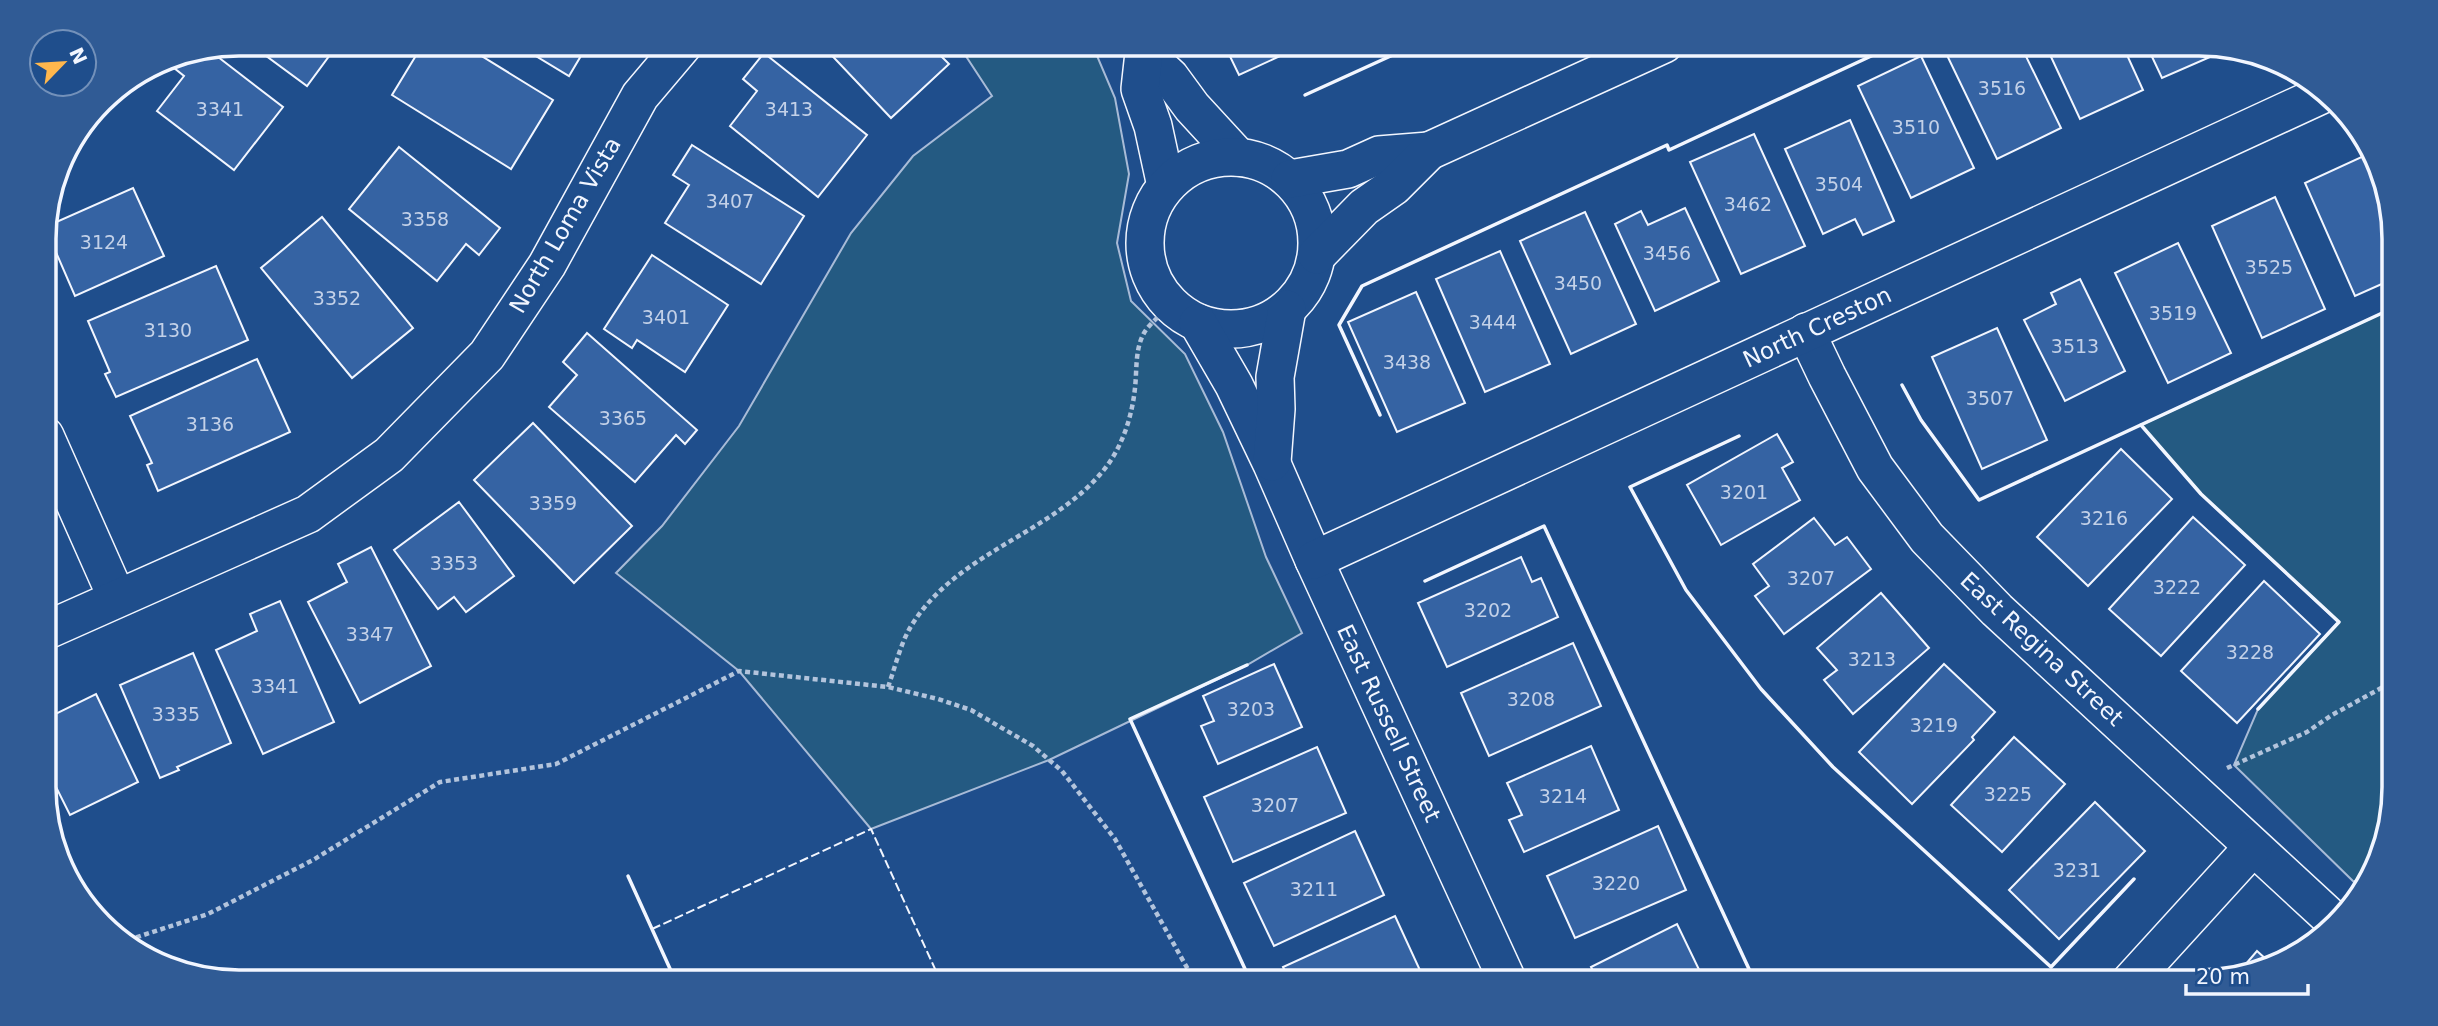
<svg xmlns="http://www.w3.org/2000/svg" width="2438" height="1026" viewBox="0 0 2438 1026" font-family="'DejaVu Sans',sans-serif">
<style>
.green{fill:#245a82;stroke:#a8bbd7;stroke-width:2}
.building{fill:#3563a3;stroke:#f2f6ff;stroke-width:2}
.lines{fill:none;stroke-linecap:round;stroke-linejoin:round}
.street-casing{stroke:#f2f6ff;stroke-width:40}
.path{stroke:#b3c4dc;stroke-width:4.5;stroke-dasharray:5 3.5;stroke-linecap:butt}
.street{stroke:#1f4e8c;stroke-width:37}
.fence{stroke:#f2f6ff;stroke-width:2;stroke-dasharray:9 3.5;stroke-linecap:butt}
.wall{stroke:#f2f6ff;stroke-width:3.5}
.labels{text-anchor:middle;stroke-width:5;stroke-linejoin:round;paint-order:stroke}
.number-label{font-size:19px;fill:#c3d1e8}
.street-label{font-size:23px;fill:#f2f6ff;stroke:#1f4e8c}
.rim{fill:none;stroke:#f2f6ff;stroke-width:3.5}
</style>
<rect width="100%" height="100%" fill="#1f4e8c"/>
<g class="green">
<path d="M 958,44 L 1092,44 L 1115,98 L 1129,174 L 1117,243 L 1131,301 L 1185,354 L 1223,432 L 1266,557 L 1302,633 L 1247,665 L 1049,760 L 871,829 L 739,671 L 616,573 L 662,526 L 739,426 L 851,233 L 913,156 L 992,96 Z"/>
<path d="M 2393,308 L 2394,788 L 2380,857 L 2354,882 L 2234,765 L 2258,709 L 2338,622 L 2201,494 L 2141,425 Z"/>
</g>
<g class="building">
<path d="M 250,44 L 338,44 L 307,86 Z"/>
<path d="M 423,44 L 462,44 L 553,100 L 511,169 L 392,95 Z"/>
<path d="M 516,44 L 588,44 L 569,76 Z"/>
<path d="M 821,44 L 929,44 L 949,64 L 891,118 Z"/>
<path d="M 1224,44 L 1306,44 L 1239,75 Z"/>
<path d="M 1950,44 L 2020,44 L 2061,128 L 1997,159 L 1943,47 Z"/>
<path d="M 2045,44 L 2122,44 L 2143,90 L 2080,119 Z"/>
<path d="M 2146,44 L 2199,44 L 2226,50 L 2162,78 Z"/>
<path d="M 209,50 L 283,107 L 234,170 L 157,111 L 184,76 L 164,60 L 165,58 Z"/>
<path d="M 764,53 L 867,135 L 818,197 L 730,126 L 757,91 L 743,79 Z"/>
<path d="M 1921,56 L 1974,168 L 1911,198 L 1858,86 Z"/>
<path d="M 1850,120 L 1894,221 L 1863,235 L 1855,219 L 1823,234 L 1785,149 Z"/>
<path d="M 1754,134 L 1805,246 L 1741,274 L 1690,162 Z"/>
<path d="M 692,145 L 804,216 L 761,284 L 665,223 L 689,185 L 673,175 Z"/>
<path d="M 399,147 L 500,228 L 479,255 L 466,244 L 437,281 L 349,209 Z"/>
<path d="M 2368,154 L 2393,213 L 2393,279 L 2355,296 L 2305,183 Z"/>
<path d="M 133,188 L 164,256 L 75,296 L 45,227 Z"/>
<path d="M 2275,197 L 2325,309 L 2262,338 L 2212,226 Z"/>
<path d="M 1685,208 L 1719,281 L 1655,311 L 1615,224 L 1641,211 L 1648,225 Z"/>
<path d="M 1585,212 L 1636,324 L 1571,354 L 1520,241 Z"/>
<path d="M 322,217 L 413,328 L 352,378 L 261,268 Z"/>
<path d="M 2178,243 L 2231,353 L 2168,383 L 2115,273 Z"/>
<path d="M 1500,251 L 1550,364 L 1485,392 L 1436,279 Z"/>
<path d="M 652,255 L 728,305 L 685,372 L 637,340 L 632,348 L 604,329 Z"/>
<path d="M 216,266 L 248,340 L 116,397 L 105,374 L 110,372 L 88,321 Z"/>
<path d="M 2080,279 L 2125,371 L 2065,401 L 2024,320 L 2056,304 L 2051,293 Z"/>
<path d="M 1416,292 L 1465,403 L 1397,432 L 1348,322 Z"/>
<path d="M 1997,328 L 2047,440 L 1982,469 L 1932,357 Z"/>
<path d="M 587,333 L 697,430 L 685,444 L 676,435 L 635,482 L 549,407 L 577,375 L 563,362 Z"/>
<path d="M 257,359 L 290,432 L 158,491 L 147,465 L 152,463 L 130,416 Z"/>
<path d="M 533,423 L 632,526 L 574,583 L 474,480 Z"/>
<path d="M 1777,434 L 1793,462 L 1782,468 L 1800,500 L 1721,545 L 1687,485 Z"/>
<path d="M 2121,449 L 2172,499 L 2088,586 L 2037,537 Z"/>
<path d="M 459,502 L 514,576 L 466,612 L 454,597 L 438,609 L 394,550 Z"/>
<path d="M 2193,517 L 2245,565 L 2161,656 L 2109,609 Z"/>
<path d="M 1814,518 L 1835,545 L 1847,537 L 1871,569 L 1784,634 L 1755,596 L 1769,586 L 1753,564 Z"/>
<path d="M 371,547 L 431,666 L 360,703 L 308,602 L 347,582 L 338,564 Z"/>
<path d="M 1521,557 L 1532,582 L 1541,578 L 1558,617 L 1447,667 L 1418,603 Z"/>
<path d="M 2264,581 L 2320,634 L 2237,723 L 2181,671 Z"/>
<path d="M 1881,593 L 1929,648 L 1853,714 L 1824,680 L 1837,670 L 1817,648 Z"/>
<path d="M 280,601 L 334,722 L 263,754 L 216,650 L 257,631 L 250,614 Z"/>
<path d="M 1573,643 L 1601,706 L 1489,756 L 1461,693 Z"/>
<path d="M 193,653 L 231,743 L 177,767 L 179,770 L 160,778 L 120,685 Z"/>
<path d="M 1274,664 L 1302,727 L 1218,764 L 1201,726 L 1214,721 L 1203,696 Z"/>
<path d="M 1944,664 L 1995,712 L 1972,737 L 1974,740 L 1912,804 L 1859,752 Z"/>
<path d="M 96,694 L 138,782 L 70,815 L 45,765 L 45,719 Z"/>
<path d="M 2014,737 L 2065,784 L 2002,852 L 1951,805 Z"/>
<path d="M 1591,746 L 1619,810 L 1524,852 L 1509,820 L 1522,815 L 1507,783 Z"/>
<path d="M 1317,747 L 1346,813 L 1233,862 L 1204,797 Z"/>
<path d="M 2095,802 L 2145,851 L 2059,939 L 2009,890 Z"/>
<path d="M 1658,826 L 1686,890 L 1575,938 L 1547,876 Z"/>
<path d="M 1355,831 L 1384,895 L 1274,946 L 1244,883 Z"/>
<path d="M 1395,916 L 1424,979 L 1418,982 L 1290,982 L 1283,967 Z"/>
<path d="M 1677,924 L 1705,982 L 1599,982 L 1591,967 Z"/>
<path d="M 2257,951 L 2268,961 L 2239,972 Z"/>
</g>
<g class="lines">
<g class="street-casing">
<g id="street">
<path d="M 1140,44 L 1144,53 L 1170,77 L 1192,107 L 1238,157"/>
<path d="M 1144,53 L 1140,89 L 1153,126 L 1166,186"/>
<circle cx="1231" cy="243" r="86"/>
<path d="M 1290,179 L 1348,169 L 1379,155 L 1429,151"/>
<path d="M 1317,255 L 1364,207 L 1394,186 L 1429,151 L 1664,44"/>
<path d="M 1198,323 L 1234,385 L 1272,464 L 1314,560 L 1508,982"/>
<path d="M 1806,332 L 1827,376 L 1875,468 L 1927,538 L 1997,610 L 2334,921"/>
<path d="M 45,436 L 117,598"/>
<path d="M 1272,462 L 1276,409 L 1275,377 L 1287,309"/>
<path d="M 1314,560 L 2321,95"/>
<path d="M 45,631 L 308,514 L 389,455 L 487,355 L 547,265 L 640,96 L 684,44"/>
<path d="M 2130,982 L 2253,847"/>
</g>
</g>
<g class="path">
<path d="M 888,687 C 895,668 900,645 910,628 C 954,553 1050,535 1103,471 C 1122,448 1132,417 1135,388 C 1137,370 1135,351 1143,335 C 1146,328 1154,321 1160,315"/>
<path d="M 2227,768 L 2307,732 L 2332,715 L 2394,681"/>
<path d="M 128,940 L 208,914 L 313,860 L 440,782 L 556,764 L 739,671 L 888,687 L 938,699 L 971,710 L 1033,746 L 1062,771 L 1115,839 L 1195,982"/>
</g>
<use href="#street" class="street"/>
<path class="fence" d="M 652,929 L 871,829 L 941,982"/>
<g class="wall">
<path d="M 1305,95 L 1417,44"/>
<path d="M 1902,385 L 1921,420 L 1979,500 L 2393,308"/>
<path d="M 1380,415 L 1339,325 L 1362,286 L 1667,145 L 1669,150 L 1897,44"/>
<path d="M 2141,425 L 2201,494 L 2339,622 L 2258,709"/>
<path d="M 1739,436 L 1630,487 L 1686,590 L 1761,689 L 1833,767 L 2051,967 L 2134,879"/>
<path d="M 1425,581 L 1544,526 L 1755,982"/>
<path d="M 1247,665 L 1130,719 L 1251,982"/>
<path d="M 628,876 L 676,982"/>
</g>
</g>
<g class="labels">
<g class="number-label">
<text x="2002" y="95">3516</text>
<text x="220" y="116">3341</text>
<text x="789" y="116">3413</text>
<text x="1916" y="134">3510</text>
<text x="1839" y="191">3504</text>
<text x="730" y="208">3407</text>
<text x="1748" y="211">3462</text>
<text x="425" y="226">3358</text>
<text x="104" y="249">3124</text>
<text x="1667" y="260">3456</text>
<text x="2269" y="274">3525</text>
<text x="1578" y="290">3450</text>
<text x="337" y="305">3352</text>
<text x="2173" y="320">3519</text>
<text x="666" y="324">3401</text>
<text x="1493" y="329">3444</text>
<text x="168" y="337">3130</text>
<text x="2075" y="353">3513</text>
<text x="1407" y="369">3438</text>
<text x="1990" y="405">3507</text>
<text x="623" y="425">3365</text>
<text x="210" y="431">3136</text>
<text x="1744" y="499">3201</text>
<text x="553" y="510">3359</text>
<text x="2104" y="525">3216</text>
<text x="454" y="570">3353</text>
<text x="1811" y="585">3207</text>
<text x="2177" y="594">3222</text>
<text x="1488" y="617">3202</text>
<text x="370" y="641">3347</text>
<text x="2250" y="659">3228</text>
<text x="1872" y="666">3213</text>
<text x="275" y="693">3341</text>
<text x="1531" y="706">3208</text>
<text x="1251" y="716">3203</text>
<text x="176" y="721">3335</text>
<text x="1934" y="732">3219</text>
<text x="2008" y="801">3225</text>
<text x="1563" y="803">3214</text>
<text x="1275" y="812">3207</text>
<text x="2077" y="877">3231</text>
<text x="1616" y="890">3220</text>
<text x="1314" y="896">3211</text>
</g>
<g class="street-label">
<text transform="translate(565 225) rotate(-60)" y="8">North Loma Vista</text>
<text transform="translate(1817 327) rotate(-25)" y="8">North Creston</text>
<text transform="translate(2042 649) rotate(43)" y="8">East Regina Street</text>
<text transform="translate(1389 723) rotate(65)" y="8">East Russell Street</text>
</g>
</g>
<path d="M0 0H2438V1026H0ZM239 56H2199A183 183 0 0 1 2382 239V787A183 183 0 0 1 2199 970H239A183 183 0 0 1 56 787V239A183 183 0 0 1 239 56Z" fill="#305b95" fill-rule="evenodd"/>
<path class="rim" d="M239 56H2199A183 183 0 0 1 2382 239V787A183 183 0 0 1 2199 970H239A183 183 0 0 1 56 787V239A183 183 0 0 1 239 56Z"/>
<g transform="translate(63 63) rotate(65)"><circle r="33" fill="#1f4e8c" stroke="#7391ba" stroke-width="2"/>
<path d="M0-5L12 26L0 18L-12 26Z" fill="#ffb74d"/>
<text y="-10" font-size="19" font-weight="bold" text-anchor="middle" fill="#f2f6ff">N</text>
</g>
<path d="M2186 984v10h122v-10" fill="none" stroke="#f2f6ff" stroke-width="3.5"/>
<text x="2196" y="984" font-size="21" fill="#f2f6ff" stroke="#1f4e8c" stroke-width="5" paint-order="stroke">20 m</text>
</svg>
